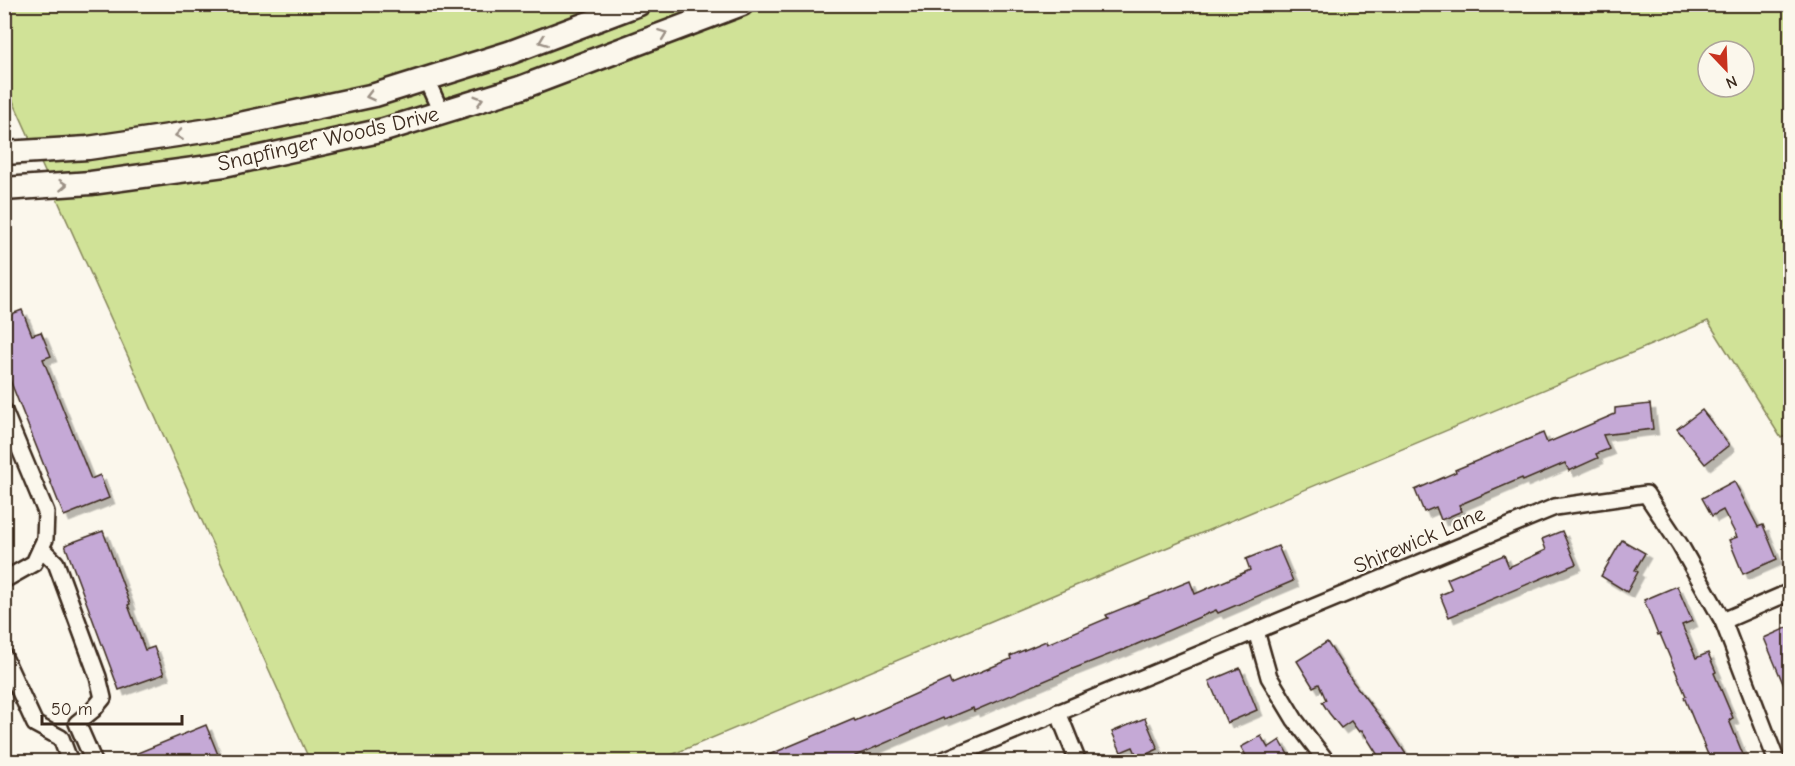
<svg xmlns="http://www.w3.org/2000/svg" width="1795" height="766" viewBox="0 0 1795 766" font-family="'Comic Neue',sans-serif">
<style>
.green{fill:#d0e297;stroke:#86865a;stroke-width:1.5;fill-rule:evenodd}
.building{fill:#c5a9d6;stroke:#3b2a1e;stroke-width:1.5;filter:url(#shadow)}
.lines{fill:none;stroke-linecap:round;stroke-linejoin:round}
.minor-casing{stroke:#3b2a1e;stroke-width:20}
.secondary-casing{stroke:#3b2a1e;stroke-width:27}
.minor{stroke:#fbf7ec;stroke-width:15}
.secondary{stroke:#fbf7ec;stroke-width:22}
.oneway{stroke:#9b9085}
.labels{text-anchor:middle;stroke-width:4.5;stroke-linejoin:round;paint-order:stroke}
.street-label{font-size:22px;fill:#3b2a1e;stroke:#fbf7ec}
</style>
<defs>
<filter id="shadow"><feDropShadow dx="5.5" dy="5.5" stdDeviation="0" flood-color="#0004"/></filter>
</defs>
<rect width="100%" height="100%" fill="#fbf7ec"/>
<filter id="ink" filterUnits="userSpaceOnUse"><feTurbulence type="fractalNoise" baseFrequency=".0167" numOctaves="2"/><feDisplacementMap in="SourceGraphic" scale="12" xChannelSelector="R" yChannelSelector="G"/><feConvolveMatrix kernelMatrix="1 2 1 2 8 2 1 2 1" color-interpolation-filters="sRGB"/></filter>
<g filter="url(#ink)">
<path class="green" d="M 4,5 L 1790,5 L 1790,434 L 1781,438 L 1708,321 L 657,761 L 310,761 L 5,83 ZM 1708,51 L 1744,51 L 1744,87 L 1708,87 Z"/>
<g class="building">
<path d="M 22,310 L 32,335 L 41,332 L 51,356 L 43,359 L 91,479 L 100,475 L 109,498 L 64,516 L 4,365 L 4,317 Z"/>
<path d="M 1650,404 L 1653,429 L 1603,435 L 1609,449 L 1596,454 L 1598,458 L 1569,471 L 1565,463 L 1523,481 L 1522,478 L 1459,505 L 1462,511 L 1441,520 L 1436,507 L 1424,512 L 1415,490 L 1456,472 L 1455,470 L 1543,433 L 1547,443 L 1615,414 L 1615,408 Z"/>
<path d="M 1702,410 L 1729,445 L 1705,464 L 1677,429 Z"/>
<path d="M 1734,481 L 1758,527 L 1763,525 L 1777,559 L 1743,574 L 1729,540 L 1737,537 L 1723,510 L 1712,516 L 1702,498 Z"/>
<path d="M 103,531 L 130,604 L 128,605 L 145,650 L 154,647 L 164,674 L 119,690 L 65,545 Z"/>
<path d="M 1562,531 L 1576,564 L 1449,617 L 1440,595 L 1452,590 L 1447,579 L 1504,555 L 1509,567 L 1546,550 L 1542,539 Z"/>
<path d="M 1622,540 L 1645,553 L 1635,570 L 1638,572 L 1627,592 L 1601,576 Z"/>
<path d="M 1278,546 L 1293,581 L 1218,613 L 1216,610 L 1121,651 L 1121,650 L 1070,670 L 974,711 L 973,708 L 944,720 L 943,718 L 855,756 L 856,758 L 847,762 L 752,762 L 854,719 L 855,721 L 949,679 L 951,684 L 1011,659 L 1010,656 L 1046,641 L 1047,644 L 1108,618 L 1106,615 L 1190,581 L 1195,594 L 1250,570 L 1246,559 Z"/>
<path d="M 1677,586 L 1692,621 L 1682,625 L 1696,658 L 1708,653 L 1716,672 L 1714,673 L 1733,718 L 1729,720 L 1746,762 L 1711,762 L 1684,697 L 1686,696 L 1660,634 L 1658,635 L 1644,600 Z"/>
<path d="M 1791,626 L 1791,700 L 1790,700 L 1764,638 Z"/>
<path d="M 1327,642 L 1353,682 L 1391,731 L 1411,762 L 1382,762 L 1362,730 L 1359,732 L 1351,721 L 1341,728 L 1329,713 L 1322,702 L 1326,700 L 1319,684 L 1313,687 L 1297,661 Z"/>
<path d="M 1240,668 L 1257,710 L 1227,723 L 1209,681 Z"/>
<path d="M 1145,718 L 1158,749 L 1138,758 L 1133,747 L 1121,752 L 1112,732 Z"/>
<path d="M 206,725 L 221,762 L 118,762 L 118,761 Z"/>
<path d="M 1261,736 L 1268,748 L 1280,740 L 1292,762 L 1244,762 L 1248,759 L 1241,747 Z"/>
</g>
<g class="lines">
<g class="minor-casing">
<g id="minor">
<path d="M 426,79 L 441,112"/>
<path d="M 4,411 L 46,512 L 45,539 L 34,563 L 4,580"/>
<path d="M 41,548 L 56,563 L 98,677 L 103,698 L 93,710 L 77,723 L 94,762"/>
<path d="M 1723,621 L 1790,592"/>
<path d="M 1256,631 L 1269,677 L 1295,720 L 1327,762"/>
<path d="M 4,657 L 35,724 L 61,738 L 70,762"/>
<path d="M 1058,712 L 1078,762"/>
<path d="M 939,762 L 1555,507 L 1646,494 L 1680,545 L 1723,621 L 1777,762"/>
</g>
</g>
<g class="secondary-casing">
<g id="secondary">
<path d="M 4,153 L 88,148 L 217,129 L 375,95 L 509,53 L 639,4"/>
<path d="M 4,189 L 91,183 L 224,165 L 384,130 L 520,88 L 742,4"/>
</g>
</g>
<use href="#minor" class="minor"/>
<use href="#secondary" class="secondary"/>
</g>
<defs><path id="oneway-chevron" d="M-2-3.5L2.5 0L-2 3.5" fill="none" stroke-width="1.6" stroke-linecap="round" stroke-linejoin="round" transform="scale(1.5)"/></defs>
<g class="oneway">
<use href="#oneway-chevron" transform="translate(663 34) rotate(-21)"/>
<use href="#oneway-chevron" transform="translate(543 41) rotate(159)"/>
<use href="#oneway-chevron" transform="translate(370 96) rotate(166)"/>
<use href="#oneway-chevron" transform="translate(479 100) rotate(-17)"/>
<use href="#oneway-chevron" transform="translate(179 135) rotate(172)"/>
<use href="#oneway-chevron" transform="translate(63 185) rotate(-4)"/>
</g>
</g>
<g class="labels">
<g class="street-label">
<text transform="translate(328 138) rotate(-13)" y="8">Snapfinger Woods Drive</text>
<text transform="translate(1419 539) rotate(-23)" y="8">Shirewick Lane</text>
</g>
</g>
<rect width="1795" height="766" fill="none" stroke="#fbf7ec" stroke-width="24"/>
<rect x="12" y="12" width="1771" height="742" fill="none" stroke="#3b2a1e" stroke-width="2" filter="url(#ink)"/>
<g transform="translate(1726 69) rotate(157)"><circle r="28" fill="#fbf7ec" stroke="#aea59a" stroke-width="1.5"/>
<path d="M0-4.5L10 22L0 15L-10 22Z" fill="#c8321e"/>
<text y="-9" font-size="16" font-weight="bold" text-anchor="middle" fill="#3b2a1e">N</text>
</g>
<path d="M42 715v9h140v-9" fill="none" stroke="#3b2a1e" stroke-width="3"/>
<text x="51" y="715" font-size="18" fill="#3b2a1e" stroke="#fbf7ec" stroke-width="4.5" paint-order="stroke">50 m</text>
</svg>
